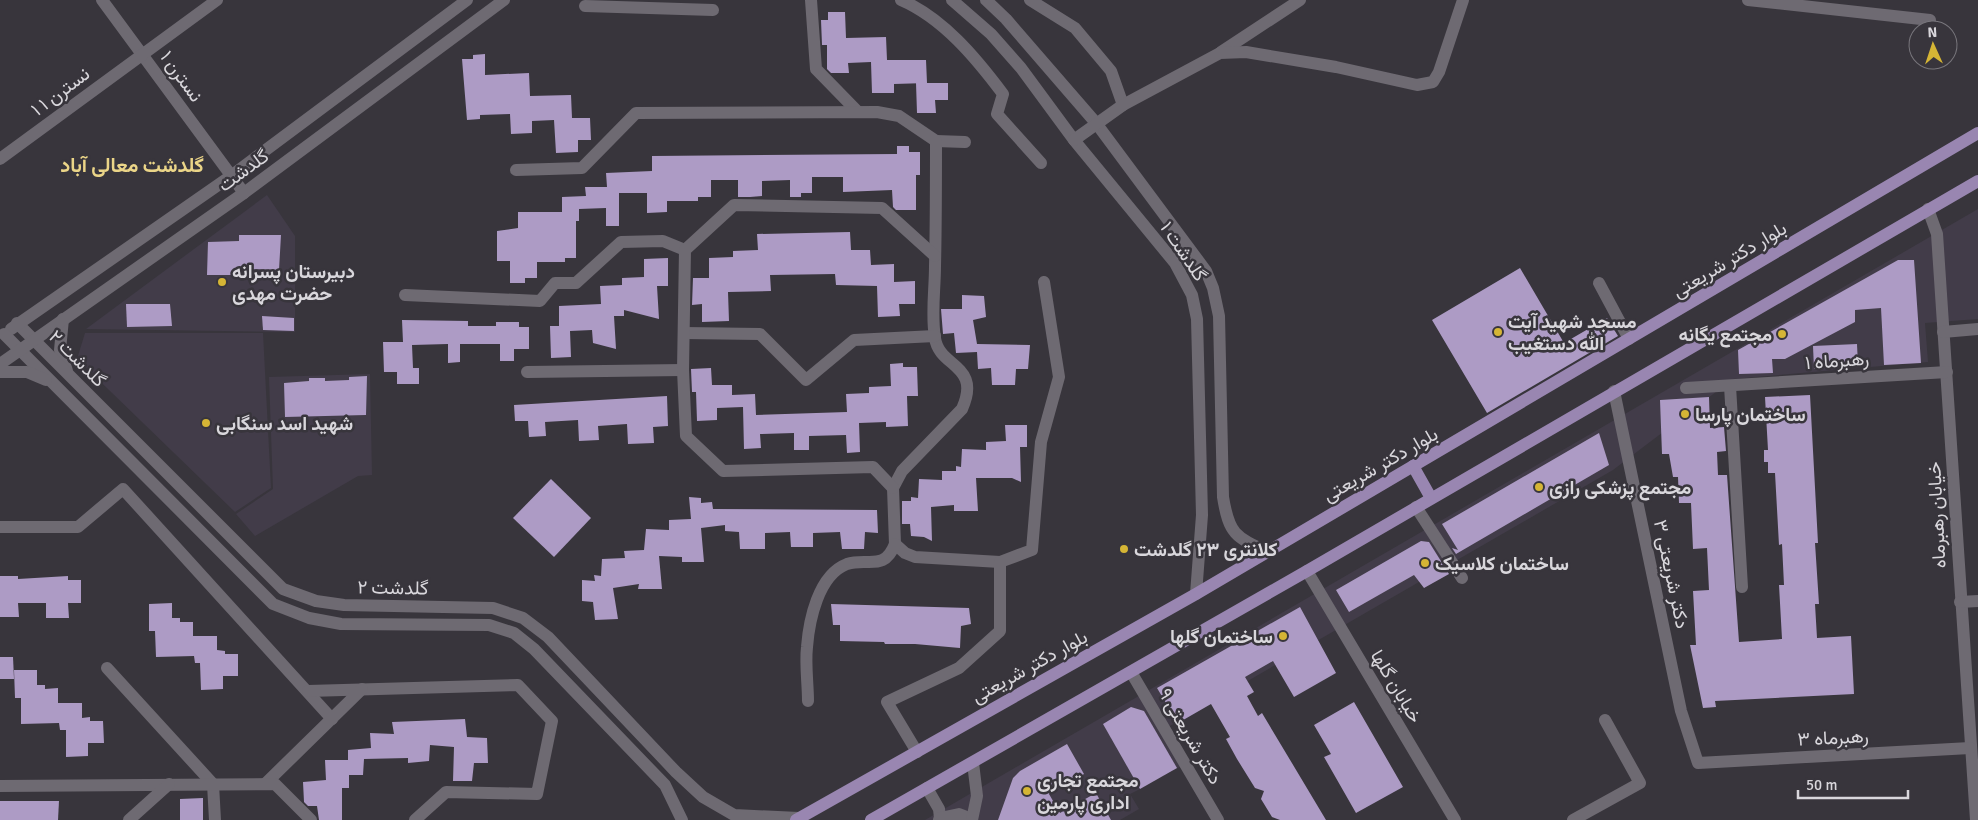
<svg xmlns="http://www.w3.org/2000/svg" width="1978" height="820" viewBox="0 0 1978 820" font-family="Signika,Vazirmatn,sans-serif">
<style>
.built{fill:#423c49}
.building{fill:#ad9bc5}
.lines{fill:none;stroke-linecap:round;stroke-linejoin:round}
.minor{stroke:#6e6a72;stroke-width:12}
.major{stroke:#9986b1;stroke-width:12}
.poi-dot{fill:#d5b535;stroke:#38353c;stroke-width:2}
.labels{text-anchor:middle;stroke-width:5;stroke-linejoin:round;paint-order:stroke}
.street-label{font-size:19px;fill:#d9d7dc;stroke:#38353c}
.poi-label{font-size:19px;font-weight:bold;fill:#d9d7dc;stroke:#38353c;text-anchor:start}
.neighbourhood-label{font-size:20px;font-weight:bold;fill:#ebd588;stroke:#38353c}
</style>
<rect width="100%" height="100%" fill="#38353c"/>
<g class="built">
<path d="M 267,195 L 295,236 L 295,332 L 86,329 Z"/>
<path d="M 1978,209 L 1978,319 L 1925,323 L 1928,362 L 1733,379 L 1613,470 L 1161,731 L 1182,766 L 1139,787 L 1140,789 L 1130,794 L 1139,809 L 1120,820 L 925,820 Z"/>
<path d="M 85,333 L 263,333 L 271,488 L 235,512 L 77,359 Z"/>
<path d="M 370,374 L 372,475 L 358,476 L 255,536 L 236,514 L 273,489 L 269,377 Z"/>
</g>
<g class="building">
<path d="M 828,12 L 845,12 L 846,38 L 886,37 L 887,60 L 926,60 L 927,83 L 894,84 L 894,93 L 872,93 L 871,62 L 848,63 L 849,73 L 831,73 L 827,69 L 827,45 L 822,45 L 821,20 L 828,20 Z"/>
<path d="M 485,54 L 485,75 L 529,73 L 530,96 L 571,95 L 572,118 L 590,118 L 591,140 L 578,140 L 578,152 L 556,153 L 554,120 L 532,121 L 532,133 L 511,134 L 510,114 L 480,115 L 480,119 L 467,120 L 462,59 L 473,59 L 473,55 Z"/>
<path d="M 916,83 L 948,83 L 948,100 L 935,100 L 936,113 L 917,113 Z"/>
<path d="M 897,146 L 909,146 L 909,152 L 920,152 L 920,175 L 916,175 L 916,210 L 896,210 L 893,207 L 892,190 L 843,192 L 843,177 L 812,177 L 812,193 L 801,193 L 801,197 L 790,197 L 790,180 L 762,181 L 762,196 L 750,197 L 738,197 L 738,180 L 711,180 L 711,197 L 698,197 L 698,201 L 667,201 L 667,212 L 647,213 L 647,193 L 619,193 L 619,226 L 606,226 L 606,208 L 579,209 L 579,221 L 576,221 L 576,258 L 565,258 L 565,262 L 537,262 L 537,278 L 525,278 L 525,283 L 510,283 L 510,261 L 497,261 L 497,231 L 518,228 L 518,212 L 562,212 L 562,197 L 586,196 L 585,187 L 607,187 L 606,173 L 652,171 L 652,156 L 897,154 Z"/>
<path d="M 850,232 L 851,250 L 870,250 L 871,265 L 894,264 L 894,282 L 915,281 L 915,304 L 899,304 L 900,316 L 878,317 L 877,286 L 836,285 L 835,274 L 770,275 L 771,291 L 728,292 L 729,321 L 702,322 L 702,304 L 692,305 L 693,278 L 709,278 L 709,258 L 733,257 L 733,251 L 758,250 L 757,234 Z"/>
<path d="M 239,235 L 281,235 L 279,270 L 252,269 L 252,275 L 207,275 L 208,242 L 239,241 Z"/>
<path d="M 668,258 L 668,286 L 657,286 L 659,319 L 624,310 L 624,316 L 614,316 L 616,349 L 593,343 L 592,330 L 570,331 L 571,357 L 551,358 L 550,326 L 559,326 L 559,306 L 601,304 L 600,286 L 622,285 L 622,278 L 644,277 L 644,259 Z"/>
<path d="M 1898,260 L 1914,260 L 1921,363 L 1884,365 L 1881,308 L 1855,310 L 1855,322 L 1785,359 L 1772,359 L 1773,373 L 1739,374 L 1738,350 Z"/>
<path d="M 1520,268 L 1564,343 L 1607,318 L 1618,336 L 1487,413 L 1432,320 Z"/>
<path d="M 962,295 L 984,296 L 986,317 L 973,320 L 977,344 L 1030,345 L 1028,369 L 1016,369 L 1015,385 L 992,385 L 991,368 L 978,369 L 977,352 L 956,353 L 954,333 L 943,334 L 941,309 L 962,309 Z"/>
<path d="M 126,304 L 170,304 L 172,326 L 127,327 Z"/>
<path d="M 262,316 L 294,318 L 294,331 L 263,330 Z"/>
<path d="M 402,320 L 468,321 L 468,326 L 496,326 L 496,322 L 519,322 L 519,327 L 529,327 L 529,349 L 514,349 L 514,361 L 500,361 L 500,344 L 460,344 L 460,362 L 448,363 L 448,344 L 412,345 L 413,368 L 419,368 L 419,384 L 397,384 L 397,372 L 384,372 L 383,342 L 403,342 Z"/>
<path d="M 1857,344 L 1858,366 L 1814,369 L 1813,346 Z"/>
<path d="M 903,363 L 903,367 L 917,367 L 918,396 L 907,396 L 908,426 L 886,427 L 886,422 L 859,423 L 860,452 L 847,453 L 846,435 L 809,436 L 809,450 L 794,450 L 794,433 L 760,434 L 761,448 L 744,449 L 743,407 L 717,408 L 717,420 L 697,421 L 696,392 L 692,392 L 691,369 L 711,368 L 712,385 L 732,385 L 732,395 L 755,394 L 756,415 L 847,412 L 846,394 L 869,393 L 869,387 L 891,386 L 890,364 Z"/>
<path d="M 367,376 L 366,415 L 285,417 L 284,383 L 309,381 L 309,378 L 325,378 L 325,381 L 349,380 L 349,377 Z"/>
<path d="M 1810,395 L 1818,543 L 1815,543 L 1819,604 L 1815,604 L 1817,638 L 1851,636 L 1854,694 L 1715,701 L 1716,707 L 1703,708 L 1690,645 L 1696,645 L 1693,591 L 1709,590 L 1707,548 L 1693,549 L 1691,503 L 1679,503 L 1678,477 L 1673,477 L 1669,454 L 1662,454 L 1660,400 L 1709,397 L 1710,428 L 1724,427 L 1726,451 L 1717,452 L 1718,475 L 1727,475 L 1739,642 L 1782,639 L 1779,585 L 1784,585 L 1782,544 L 1779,545 L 1775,473 L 1768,473 L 1768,462 L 1764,462 L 1764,450 L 1768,450 L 1765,397 Z"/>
<path d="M 667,396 L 668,426 L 653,427 L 654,443 L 628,444 L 627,424 L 598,426 L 599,440 L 579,441 L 578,420 L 545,422 L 546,436 L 529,437 L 528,421 L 515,421 L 514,405 Z"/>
<path d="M 1005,425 L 1027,425 L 1027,447 L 1020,447 L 1021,482 L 1012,478 L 976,478 L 978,511 L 954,511 L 954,505 L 931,507 L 932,541 L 924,537 L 911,536 L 910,524 L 902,524 L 902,501 L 911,501 L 911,497 L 918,498 L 919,479 L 942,480 L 942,471 L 956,471 L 956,466 L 961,467 L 962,449 L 986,450 L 986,442 L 1006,441 Z"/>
<path d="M 1599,433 L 1609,465 L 1456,554 L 1452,548 L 1458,550 L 1442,524 Z"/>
<path d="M 551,479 L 591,518 L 554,557 L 513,518 Z"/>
<path d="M 689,497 L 701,498 L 701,503 L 712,502 L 713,509 L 877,510 L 878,533 L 865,532 L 864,549 L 842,549 L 840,532 L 813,533 L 813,547 L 791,547 L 790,532 L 765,533 L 765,549 L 740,549 L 739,532 L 725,531 L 725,525 L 701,528 L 704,562 L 682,562 L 682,557 L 659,556 L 662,589 L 638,589 L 639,584 L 613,588 L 618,619 L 595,620 L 593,602 L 582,601 L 582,580 L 595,581 L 594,575 L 601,576 L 602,559 L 625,558 L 624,551 L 644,550 L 646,529 L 669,530 L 669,520 L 691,519 Z"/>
<path d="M 1421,541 L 1429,542 L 1449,574 L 1424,588 L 1414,575 L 1349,612 L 1336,590 Z"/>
<path d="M 0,576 L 18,576 L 18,579 L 68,576 L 68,580 L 81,580 L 81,603 L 68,603 L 69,618 L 46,618 L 46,603 L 18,603 L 19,617 L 0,617 Z"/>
<path d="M 172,603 L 172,618 L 180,618 L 180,622 L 193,622 L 193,636 L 217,636 L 217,650 L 225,651 L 225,654 L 238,654 L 238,676 L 223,676 L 223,689 L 201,690 L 200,663 L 195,663 L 194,656 L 156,657 L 155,631 L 149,631 L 149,604 Z"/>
<path d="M 831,604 L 969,608 L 971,624 L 961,626 L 960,648 L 915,644 L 885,644 L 884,642 L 840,641 L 840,625 L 833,625 Z"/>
<path d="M 1300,607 L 1336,673 L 1294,697 L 1273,661 L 1245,677 L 1254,692 L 1247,696 L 1258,716 L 1262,713 L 1326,820 L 1280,820 L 1272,817 L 1261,799 L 1264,791 L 1255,788 L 1237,759 L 1226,739 L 1230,737 L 1211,704 L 1178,723 L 1157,688 Z"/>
<path d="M 0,657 L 13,657 L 14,679 L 0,679 Z"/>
<path d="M 14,670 L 37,670 L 37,685 L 45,685 L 45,689 L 58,688 L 58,703 L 82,703 L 82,718 L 90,717 L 90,721 L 103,721 L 104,743 L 88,743 L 88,756 L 66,757 L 66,730 L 60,730 L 59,723 L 21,724 L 21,698 L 15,698 Z"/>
<path d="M 1354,702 L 1403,787 L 1356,813 L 1324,757 L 1331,754 L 1314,725 Z"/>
<path d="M 1131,707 L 1144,711 L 1177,768 L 1140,789 L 1103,724 Z"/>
<path d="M 465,719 L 467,737 L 487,738 L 488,763 L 474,763 L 472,781 L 453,781 L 454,747 L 430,745 L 429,761 L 408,763 L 408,758 L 364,759 L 363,775 L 349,775 L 349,788 L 342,788 L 342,820 L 319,820 L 317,806 L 308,806 L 304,802 L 303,782 L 326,780 L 325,760 L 348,760 L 348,750 L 371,748 L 370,733 L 394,734 L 392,722 Z"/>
<path d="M 1067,744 L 1084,774 L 1049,794 L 1060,813 L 1096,793 L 1111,820 L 998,820 L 1013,778 L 1020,771 Z"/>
<path d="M 203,798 L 203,820 L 180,820 L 180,799 Z"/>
<path d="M 0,801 L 59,801 L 58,820 L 0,820 Z"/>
</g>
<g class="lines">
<g class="minor">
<path d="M 102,0 L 244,193"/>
<path d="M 811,0 L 816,69 L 857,111"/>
<path d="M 901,0 C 943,18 976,58 1003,94 L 997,114 L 1041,163"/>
<path d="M 952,0 L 991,34 L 1021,68 L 1074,140 L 1175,263 L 1192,295 L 1197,319 L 1202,515 L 1196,594"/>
<path d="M 986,0 L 1006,19 L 1096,123 L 1206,271 L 1213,288 L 1219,316 L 1223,497 C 1229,534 1235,537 1268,552"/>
<path d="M 1030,0 L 1075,28 L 1111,71 L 1123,105"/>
<path d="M 1748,0 L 1930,20"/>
<path d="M 585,6 L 713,10"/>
<path d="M 1221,52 L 1300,0"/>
<path d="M 1074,140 L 1123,105 L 1220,53 L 1246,52 L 1336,67 L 1417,85 L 1433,82 L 1439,72 L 1463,0"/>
<path d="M 936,141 L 965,142"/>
<path d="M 0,159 L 217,0"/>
<path d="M 516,170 L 582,168 L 636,113 L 877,112 L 899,116 L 936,141 C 936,182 936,224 935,266 C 935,290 931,314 935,338 C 939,368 982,364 962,409 L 902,471 L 893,488 L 895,544 L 905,553 L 915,557 L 1000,562"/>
<path d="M 1928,209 L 1937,234 L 1976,820"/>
<path d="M 1599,283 L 1629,339"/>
<path d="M 405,295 L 540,301 L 555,283 L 576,283 L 621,242 L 663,241 L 685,250"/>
<path d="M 63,319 L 60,350 L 67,371"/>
<path d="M 17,323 L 283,589 L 316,601 L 344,605 L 493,608 L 523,618 L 548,637 L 676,772 L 703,797 L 734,815 L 799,818"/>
<path d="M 11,329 L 231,176 L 467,0"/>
<path d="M 1943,332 L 1978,329"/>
<path d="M 684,333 L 760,334 L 806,380 L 854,340 L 935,336"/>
<path d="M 4,334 L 273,604 L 309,618 L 341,624 L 489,625 L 514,633 L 534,649 L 665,785 L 682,820"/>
<path d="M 0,364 L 244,193 L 504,0"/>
<path d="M 0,372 L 27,372 L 46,380"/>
<path d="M 527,372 L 683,370"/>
<path d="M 1730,386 L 1742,587"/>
<path d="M 1686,388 L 1947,372"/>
<path d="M 1614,391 L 1681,711 L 1698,763 L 1970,748"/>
<path d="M 893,488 L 873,467 L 723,471 L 686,436 L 683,370 L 685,250 L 734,205 L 882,208 L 935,256"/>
<path d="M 1416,507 L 1462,578"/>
<path d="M 0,527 L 78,527 L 123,489 L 332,719"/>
<path d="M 1307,571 L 1455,820"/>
<path d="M 1960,602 L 1978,601"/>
<path d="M 107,668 L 213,784 L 215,820"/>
<path d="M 1131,672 L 1218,820"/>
<path d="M 308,691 L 518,685 L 552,721 L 537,794 L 446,792 L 415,820"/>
<path d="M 808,701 C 808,684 805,664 807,647 C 809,621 818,575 847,564 C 868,557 884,572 895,544"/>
<path d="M 917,752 L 887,702 L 959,668 L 1000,631 L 1000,562 L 1032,550 L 1041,442 L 1059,377 L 1044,282"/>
<path d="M 265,784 L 362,689"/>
<path d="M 0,786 L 275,784 L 311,820"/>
<path d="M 927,788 L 939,809 L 940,818"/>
<path d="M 129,820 L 169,784"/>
<path d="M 939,820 L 940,818 L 959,814 L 972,819"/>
<path d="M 972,820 L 977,796 L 973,763"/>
<path d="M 1573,820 L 1640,783 L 1605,720"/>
</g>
<g class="major">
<path d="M 1413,466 L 1431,498"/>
<path d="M 796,820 L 1196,594 L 1978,133"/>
<path d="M 871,820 L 1307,571 L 1978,181"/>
</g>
</g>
<g class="poi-dot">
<circle cx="222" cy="282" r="5"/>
<circle cx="1498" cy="332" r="5"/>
<circle cx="1782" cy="334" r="5"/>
<circle cx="1685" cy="414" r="5"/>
<circle cx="206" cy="423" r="5"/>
<circle cx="1539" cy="487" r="5"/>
<circle cx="1124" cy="549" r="5"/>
<circle cx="1425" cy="563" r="5"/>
<circle cx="1283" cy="636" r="5"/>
<circle cx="1027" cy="791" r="5"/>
</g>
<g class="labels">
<g class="street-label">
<text transform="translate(182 76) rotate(54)" y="7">نسترن ۱</text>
<text transform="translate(60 91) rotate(-37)" y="7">۱ نسترن ۱</text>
<text transform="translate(243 170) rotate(-36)" y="7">گلدشت</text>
<text transform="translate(1184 251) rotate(56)" y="7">گلدشت ۱</text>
<text transform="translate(1729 259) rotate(-31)" y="7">بلوار دکتر شریعتی</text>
<text transform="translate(78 358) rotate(45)" y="7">گلدشت ۲</text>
<text transform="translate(1837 360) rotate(-4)" y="7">۱ رهبرماه</text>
<text transform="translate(1380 464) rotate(-30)" y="7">بلوار دکتر شریعتی</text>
<text transform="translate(1936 515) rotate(-93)" y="7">خیابان رهبرماه</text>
<text transform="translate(1672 574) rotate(78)" y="7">۳ دکتر شریعتی</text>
<text transform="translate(393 587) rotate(1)" y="7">گلدشت ۲</text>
<text transform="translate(1029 666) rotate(-29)" y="7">بلوار دکتر شریعتی</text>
<text transform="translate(1397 686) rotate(59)" y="7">خیابان گلها</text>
<text transform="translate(1191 736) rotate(60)" y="7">دکتر شریعتی ۹</text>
<text transform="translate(1833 737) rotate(-3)" y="7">۳ رهبرماه</text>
</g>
<g class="poi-label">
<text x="232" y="278">دبیرستان پسرانه<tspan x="232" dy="22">حضرت مهدی</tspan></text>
<text x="1508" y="328">مسجد شهید آیت<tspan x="1508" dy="22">الله دستغیب</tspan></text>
<text x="1772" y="341" text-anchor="end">مجتمع یگانه</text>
<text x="1695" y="421">ساختمان پارسا</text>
<text x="216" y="430">شهید اسد سنگابی</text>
<text x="1549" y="494">مجتمع پزشکی رازی</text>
<text x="1134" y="556">کلانتری ۲۳ گلدشت</text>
<text x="1435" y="570">ساختمان کلاسیک</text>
<text x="1273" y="643" text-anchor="end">ساختمان گلها</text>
<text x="1037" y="787">مجتمع تجاری<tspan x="1037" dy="22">اداری پارمین</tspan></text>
</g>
<g class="neighbourhood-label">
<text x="132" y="172">گلدشت معالی آباد</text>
</g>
</g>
<g transform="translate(1933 45) rotate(357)"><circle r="24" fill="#38353c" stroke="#78767c"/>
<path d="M0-4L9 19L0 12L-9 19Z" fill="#d5b535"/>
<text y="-8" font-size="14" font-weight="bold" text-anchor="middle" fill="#d9d7dc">N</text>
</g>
<path d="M1798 790v8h110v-8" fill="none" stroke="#d9d7dc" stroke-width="2.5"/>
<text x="1806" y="790" font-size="15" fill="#d9d7dc" stroke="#38353c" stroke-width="4" paint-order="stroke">50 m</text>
</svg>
